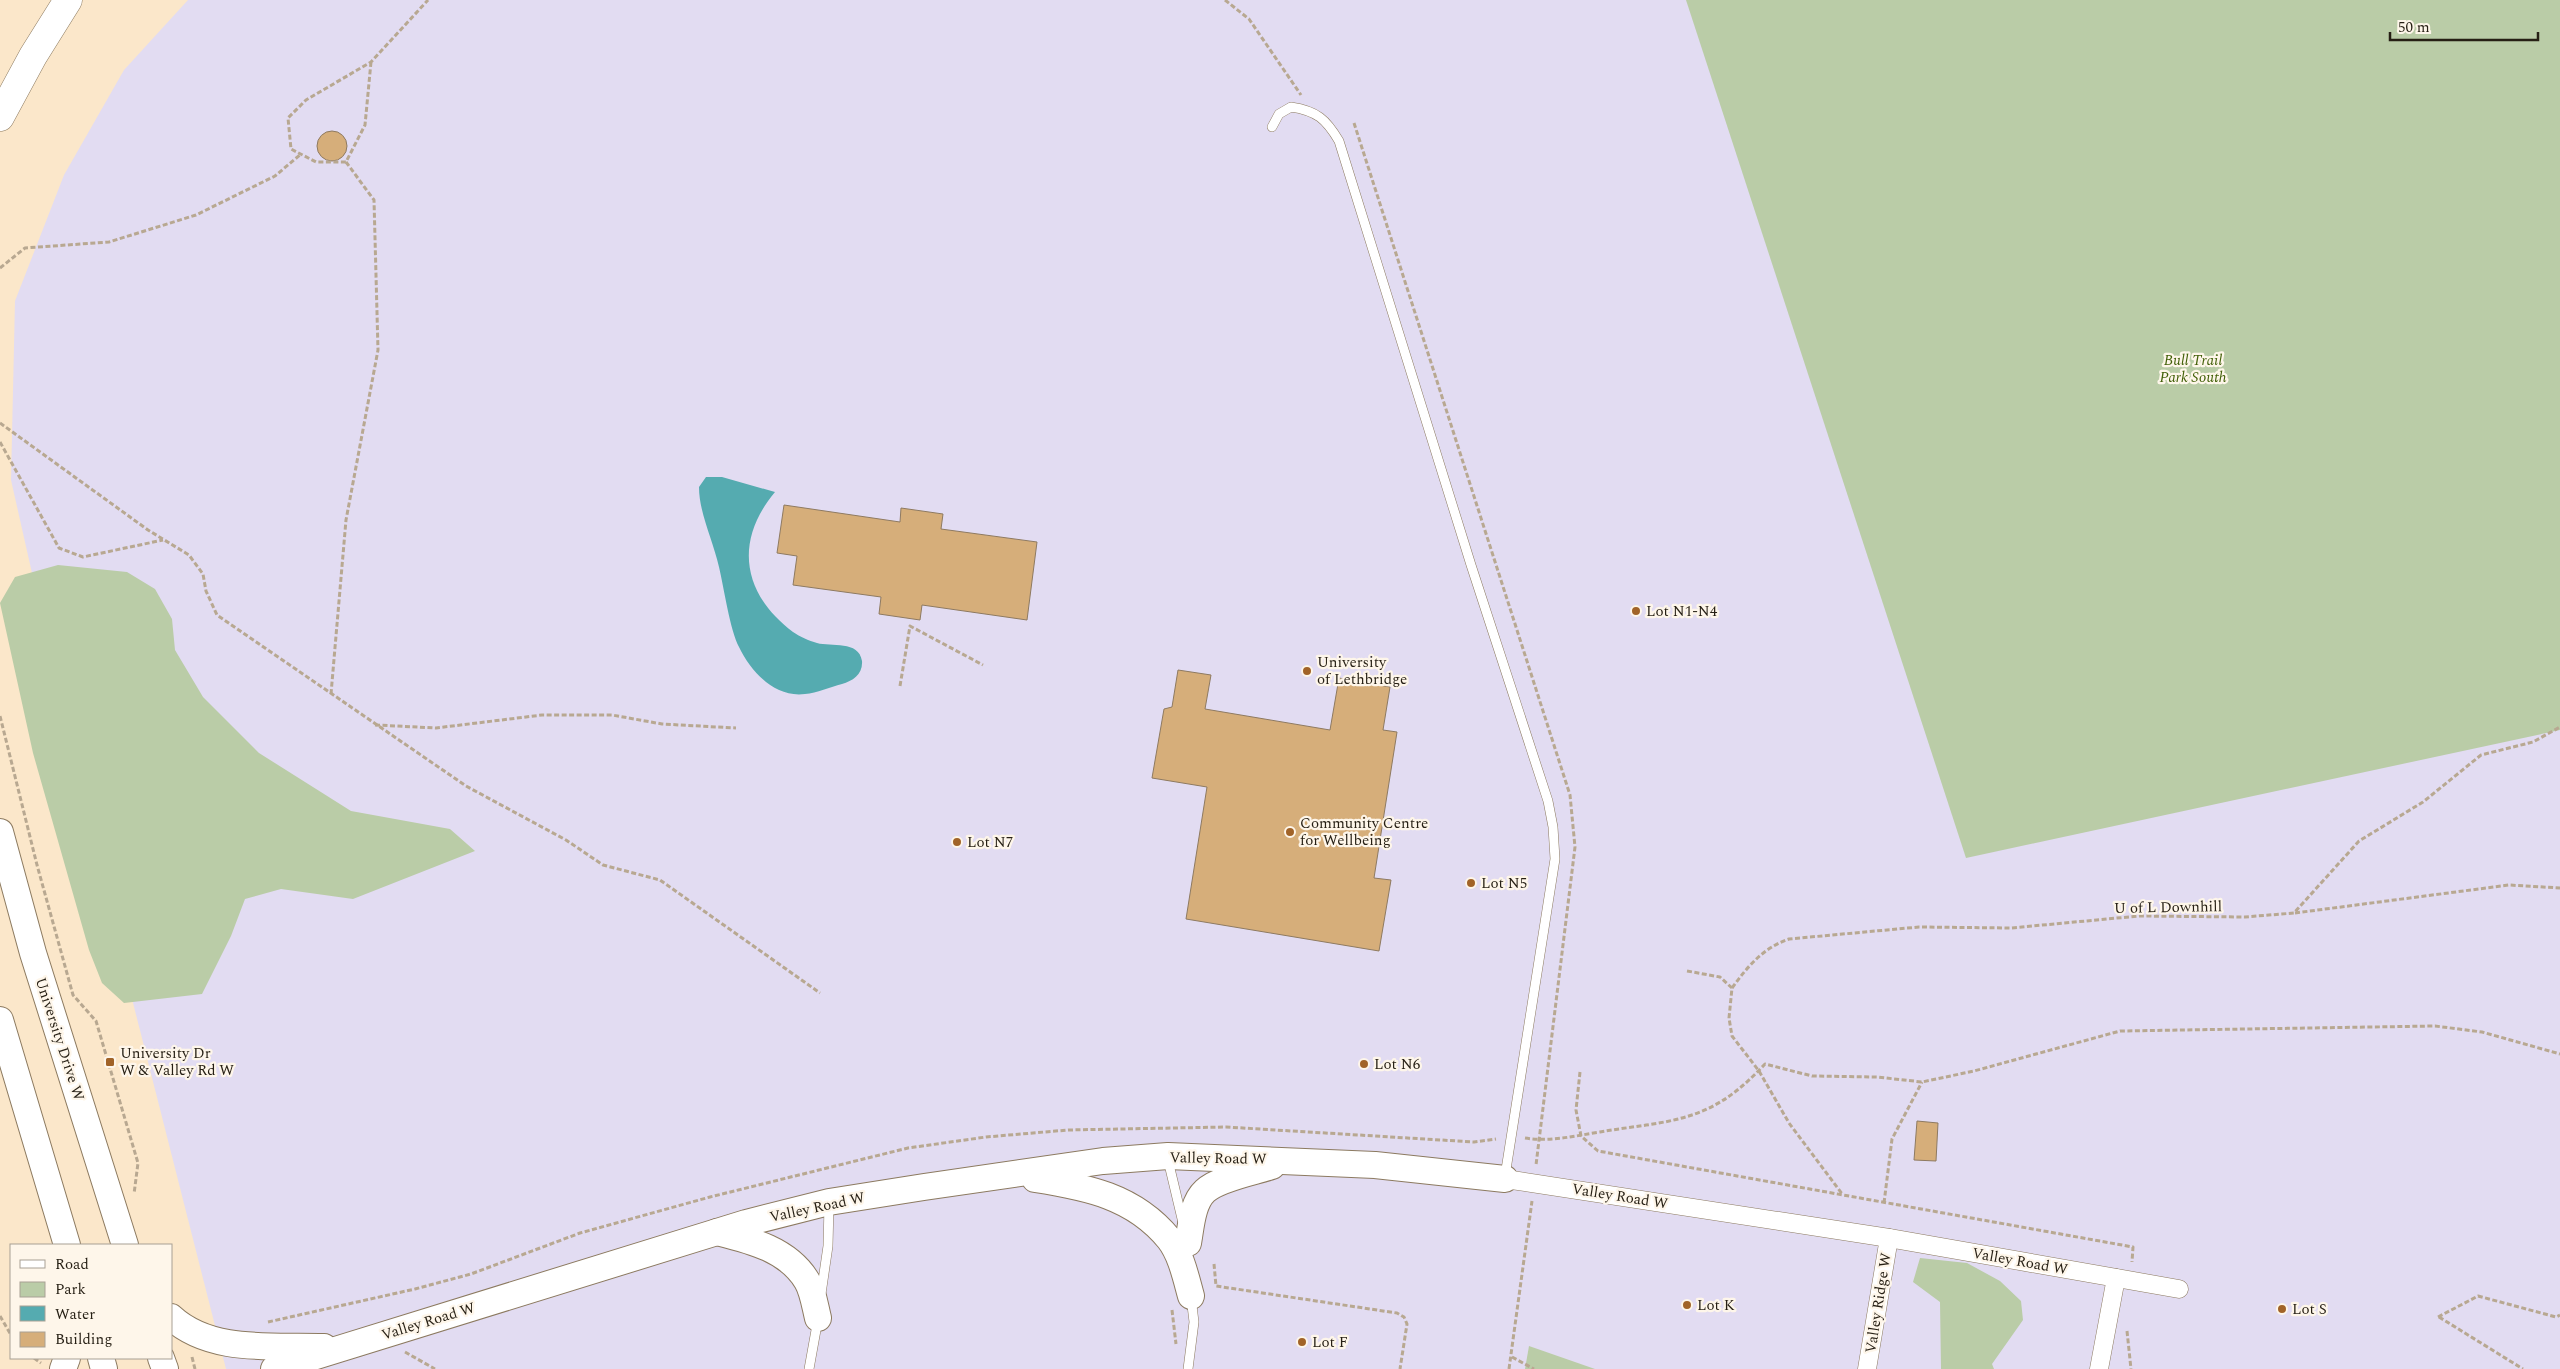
<svg xmlns="http://www.w3.org/2000/svg" width="2560" height="1369" viewBox="0 0 2560 1369" font-family="Spectral,serif">
<style>
.education{fill:#e2dcf2}
.green{fill:#bacca7}
.water{fill:#55abb0}
.building{fill:#d6ae7a;stroke:#8e7a61}
.lines{fill:none;stroke-linecap:round;stroke-linejoin:round}
.lane-casing{stroke:#8c7a60;stroke-width:10}
.street-casing{stroke:#8c7a60;stroke-width:19}
.secondary-casing{stroke:#8c7a60;stroke-width:28}
.highway-casing{stroke:#8c7a60;stroke-width:29}
.path{stroke:#b8a891;stroke-width:3;stroke-dasharray:5 2.5;stroke-linecap:butt}
.lane{stroke:#fff;stroke-width:9}
.street{stroke:#fff;stroke-width:18}
.secondary{stroke:#fff;stroke-width:26}
.highway{stroke:#fff;stroke-width:28}
.poi-dot{fill:#a16328;stroke:#fef6ea;stroke-width:2}
.labels{text-anchor:middle;stroke-width:4.5;stroke-linejoin:round;paint-order:stroke}
.park-label{font-size:15px;font-style:italic;fill:#426008;stroke:#fef6ea}
.poi-label{font-size:15px;fill:#261f14;stroke:#fef6ea;text-anchor:start}
.street-label{font-size:15px;fill:#261f14;stroke:#fef6ea}
</style>
<rect width="100%" height="100%" fill="#fbe7ca"/>
<path class="education" d="M 188,0 L 1990,0 L 2560,298 L 2560,1369 L 226,1369 L 97,861 L 11,480 L 15,301 L 64,175 L 124,70 Z"/>
<g class="green">
<path d="M 1686,0 L 2560,0 L 2560,730 L 1966,858 Z"/>
<path d="M 58,565 L 127,572 L 155,589 L 172,619 L 175,650 L 203,697 L 259,753 L 351,811 L 450,829 L 475,851 L 353,899 L 281,889 L 245,899 L 231,936 L 202,994 L 124,1003 L 102,983 L 89,950 L 33,753 L 0,603 L 15,577 Z"/>
<path d="M 1920,1258 L 1967,1263 L 2000,1281 L 2021,1301 L 2023,1320 L 1992,1364 L 1994,1369 L 1941,1369 L 1940,1302 L 1913,1282 Z"/>
<path d="M 1529,1346 L 1595,1369 L 1525,1369 Z"/>
</g>
<path class="water" d="M 706,477 L 722,477 L 775,492 C 734,541 742,594 793,632 C 799,636 809,641 817,643 C 831,647 859,640 862,661 C 863,674 853,681 842,684 C 830,687 817,693 805,694 C 775,698 751,672 739,647 C 730,630 724,588 719,567 C 713,540 699,513 699,487 Z"/>
<g class="building">
<circle cx="332" cy="146" r="15"/>
<path d="M 784,505 L 900,522 L 901,508 L 943,514 L 941,529 L 1037,542 L 1027,620 L 922,605 L 920,620 L 879,614 L 881,597 L 793,585 L 797,556 L 777,553 Z"/>
<path d="M 1178,670 L 1211,675 L 1205,709 L 1330,730 L 1339,678 L 1390,687 L 1383,730 L 1397,732 L 1374,878 L 1391,880 L 1379,951 L 1186,919 L 1207,787 L 1152,778 L 1164,709 L 1172,707 Z"/>
<path d="M 1917,1121 L 1938,1123 L 1936,1161 L 1914,1160 Z"/>
</g>
<g class="lines">
<g class="lane-casing">
<g id="lane">
<path d="M 1272,127 L 1279,114 L 1291,107 C 1317,111 1326,119 1339,141 L 1471,565 L 1548,801 L 1553,827 L 1555,859 L 1505,1176"/>
<path d="M 1168,1160 L 1183,1223"/>
<path d="M 821,1294 L 828,1246 L 829,1205"/>
<path d="M 809,1369 L 818,1319"/>
<path d="M 1188,1369 L 1194,1322 L 1191,1297"/>
</g>
</g>
<g class="street-casing">
<g id="street">
<path d="M 1505,1179 L 1889,1238 L 2179,1289"/>
<path d="M 1867,1369 L 1889,1238"/>
<path d="M 2099,1369 L 2116,1278"/>
</g>
</g>
<g class="secondary-casing">
<g id="secondary">
<path d="M 0,832 L 33,953 L 125,1245"/>
<path d="M 0,1020 L 67,1245"/>
<path d="M 1035,1179 C 1086,1187 1134,1196 1169,1239 C 1181,1254 1186,1278 1191,1296"/>
<path d="M 717,1232 C 749,1240 788,1249 807,1281 C 813,1291 815,1306 818,1318"/>
<path d="M 1188,1243 C 1191,1227 1192,1203 1205,1191 C 1219,1178 1254,1172 1272,1166"/>
<path d="M 171,1317 C 211,1354 274,1345 324,1347"/>
<path d="M 101,1358 L 104,1369"/>
<path d="M 161,1358 L 165,1369"/>
<path d="M 63,1369 L 67,1358"/>
<path d="M 274,1369 L 746,1223 L 829,1202 L 924,1187 L 1103,1161 L 1168,1156 L 1375,1165 L 1505,1179"/>
</g>
</g>
<g class="highway-casing">
<path id="highway" d="M 0,117 L 33,56 L 68,0"/>
</g>
<g class="path">
<path d="M 1225,0 L 1249,19 L 1301,95"/>
<path d="M 371,62 L 365,125 L 346,162 L 316,162 L 291,149 L 288,118 L 306,100 L 371,62 L 428,0"/>
<path d="M 1354,123 L 1570,795 L 1575,847 L 1536,1165"/>
<path d="M 0,268 L 25,248 L 109,242 L 196,215 L 275,176 L 301,154"/>
<path d="M 0,423 L 148,530 L 189,555 L 203,574 L 206,591 L 217,615 L 466,786 L 566,840 L 603,865 L 660,880 L 820,993"/>
<path d="M 0,442 L 59,548 L 83,557 L 163,540"/>
<path d="M 900,686 L 910,626 L 983,665"/>
<path d="M 331,694 L 346,520 L 378,350 L 374,200 L 346,162"/>
<path d="M 0,716 L 37,865 L 73,995 L 96,1021 L 138,1163 L 134,1194"/>
<path d="M 375,725 L 436,728 L 542,715 L 612,715 L 662,724 L 736,728"/>
<path d="M 2295,913 L 2509,885 L 2560,888"/>
<path d="M 1687,971 L 1720,977 L 1732,988 L 1729,1018 L 1732,1036 L 1759,1071 L 1789,1123 L 1843,1195"/>
<path d="M 1732,988 C 1748,966 1763,948 1789,939 L 1919,927 L 2011,928 L 2139,916 L 2245,917 L 2294,913 L 2359,841 L 2423,802 L 2481,755 L 2533,742 L 2560,727"/>
<path d="M 1580,1072 L 1576,1110 L 1581,1136 L 1598,1151 L 2133,1247 L 2132,1262"/>
<path d="M 1525,1138 C 1551,1142 1574,1136 1600,1132 C 1638,1125 1681,1124 1715,1105 C 1735,1094 1750,1080 1765,1064 L 1812,1076 L 1877,1077 L 1922,1082 L 1974,1071 L 2120,1031 L 2435,1026 L 2482,1032 L 2560,1054"/>
<path d="M 1884,1203 L 1892,1139 L 1922,1082"/>
<path d="M 1214,1264 L 1216,1286 L 1397,1313 L 1404,1317 L 1407,1324 L 1400,1369"/>
<path d="M 1172,1310 L 1176,1344"/>
<path d="M 0,1316 L 11,1335"/>
<path d="M 2438,1317 L 2478,1296 L 2556,1317 L 2560,1315"/>
<path d="M 2439,1317 L 2523,1369"/>
<path d="M 268,1322 L 415,1289 L 471,1274 L 580,1233 L 710,1197 L 908,1148 L 986,1137 L 1068,1130 L 1226,1127 L 1474,1142 L 1496,1139"/>
<path d="M 2127,1331 L 2131,1369"/>
<path d="M 405,1352 L 435,1369"/>
<path d="M 192,1357 L 195,1369"/>
<path d="M 1512,1357 L 1534,1369"/>
<path d="M 34,1358 L 41,1363"/>
<path d="M 1509,1369 L 1532,1201"/>
</g>
<use href="#lane" class="lane"/>
<use href="#street" class="street"/>
<use href="#secondary" class="secondary"/>
<use href="#highway" class="highway"/>
</g>
<g class="poi-dot">
<circle cx="1636" cy="611" r="5"/>
<circle cx="1307" cy="671" r="5"/>
<circle cx="1290" cy="832" r="5"/>
<circle cx="957" cy="842" r="5"/>
<circle cx="1471" cy="883" r="5"/>
<rect x="105" y="1057" width="10" height="10" rx="2.5"/>
<circle cx="1364" cy="1064" r="5"/>
<circle cx="1687" cy="1305" r="5"/>
<circle cx="2282" cy="1309" r="5"/>
<circle cx="1302" cy="1342" r="5"/>
</g>
<g class="labels">
<g class="park-label">
<text x="2193" y="365">Bull Trail<tspan x="2193" dy="17">Park South</tspan></text>
</g>
<g class="poi-label">
<text x="1646" y="616">Lot N1-N4</text>
<text x="1317" y="667">University<tspan x="1317" dy="17">of Lethbridge</tspan></text>
<text x="1300" y="828">Community Centre<tspan x="1300" dy="17">for Wellbeing</tspan></text>
<text x="967" y="847">Lot N7</text>
<text x="1481" y="888">Lot N5</text>
<text x="120" y="1058">University Dr<tspan x="120" dy="17">W &amp; Valley Rd W</tspan></text>
<text x="1374" y="1069">Lot N6</text>
<text x="1697" y="1310">Lot K</text>
<text x="2292" y="1314">Lot S</text>
<text x="1312" y="1347">Lot F</text>
</g>
<g class="street-label">
<text transform="translate(2168 907) rotate(-1)" y="5">U of L Downhill</text>
<text transform="translate(60 1039) rotate(72)" y="5">University Drive W</text>
<text transform="translate(1218 1158) rotate(1)" y="5">Valley Road W</text>
<text transform="translate(1620 1196) rotate(9)" y="5">Valley Road W</text>
<text transform="translate(817 1207) rotate(-12)" y="5">Valley Road W</text>
<text transform="translate(2020 1261) rotate(10)" y="5">Valley Road W</text>
<text transform="translate(1878 1303) rotate(-81)" y="5">Valley Ridge W</text>
<text transform="translate(428 1321) rotate(-17)" y="5">Valley Road W</text>
</g>
</g>
<rect x="10" y="1244" width="162" height="115" fill="#fef6ea" stroke="#a8a094"/>
<rect x="20" y="1260" width="25" height="8" fill="#ffffff" stroke="#a8a094"/>
<text x="55" y="1269" font-size="15" fill="#261f14">Road</text>
<rect x="20" y="1282" width="25" height="15" fill="#bacca7" stroke="#a8a094"/>
<text x="55" y="1294" font-size="15" fill="#261f14">Park</text>
<rect x="20" y="1306" width="25" height="15" fill="#55abb0" stroke="#a8a094"/>
<text x="55" y="1319" font-size="15" fill="#261f14">Water</text>
<rect x="20" y="1332" width="25" height="15" fill="#d6ae7a" stroke="#a8a094"/>
<text x="55" y="1344" font-size="15" fill="#261f14">Building</text>
<path d="M2390 32v8h148v-8" fill="none" stroke="#261f14" stroke-width="2.5"/>
<text x="2398" y="32" font-size="15" fill="#261f14" stroke="#fef6ea" stroke-width="4" paint-order="stroke">50 m</text>
</svg>
